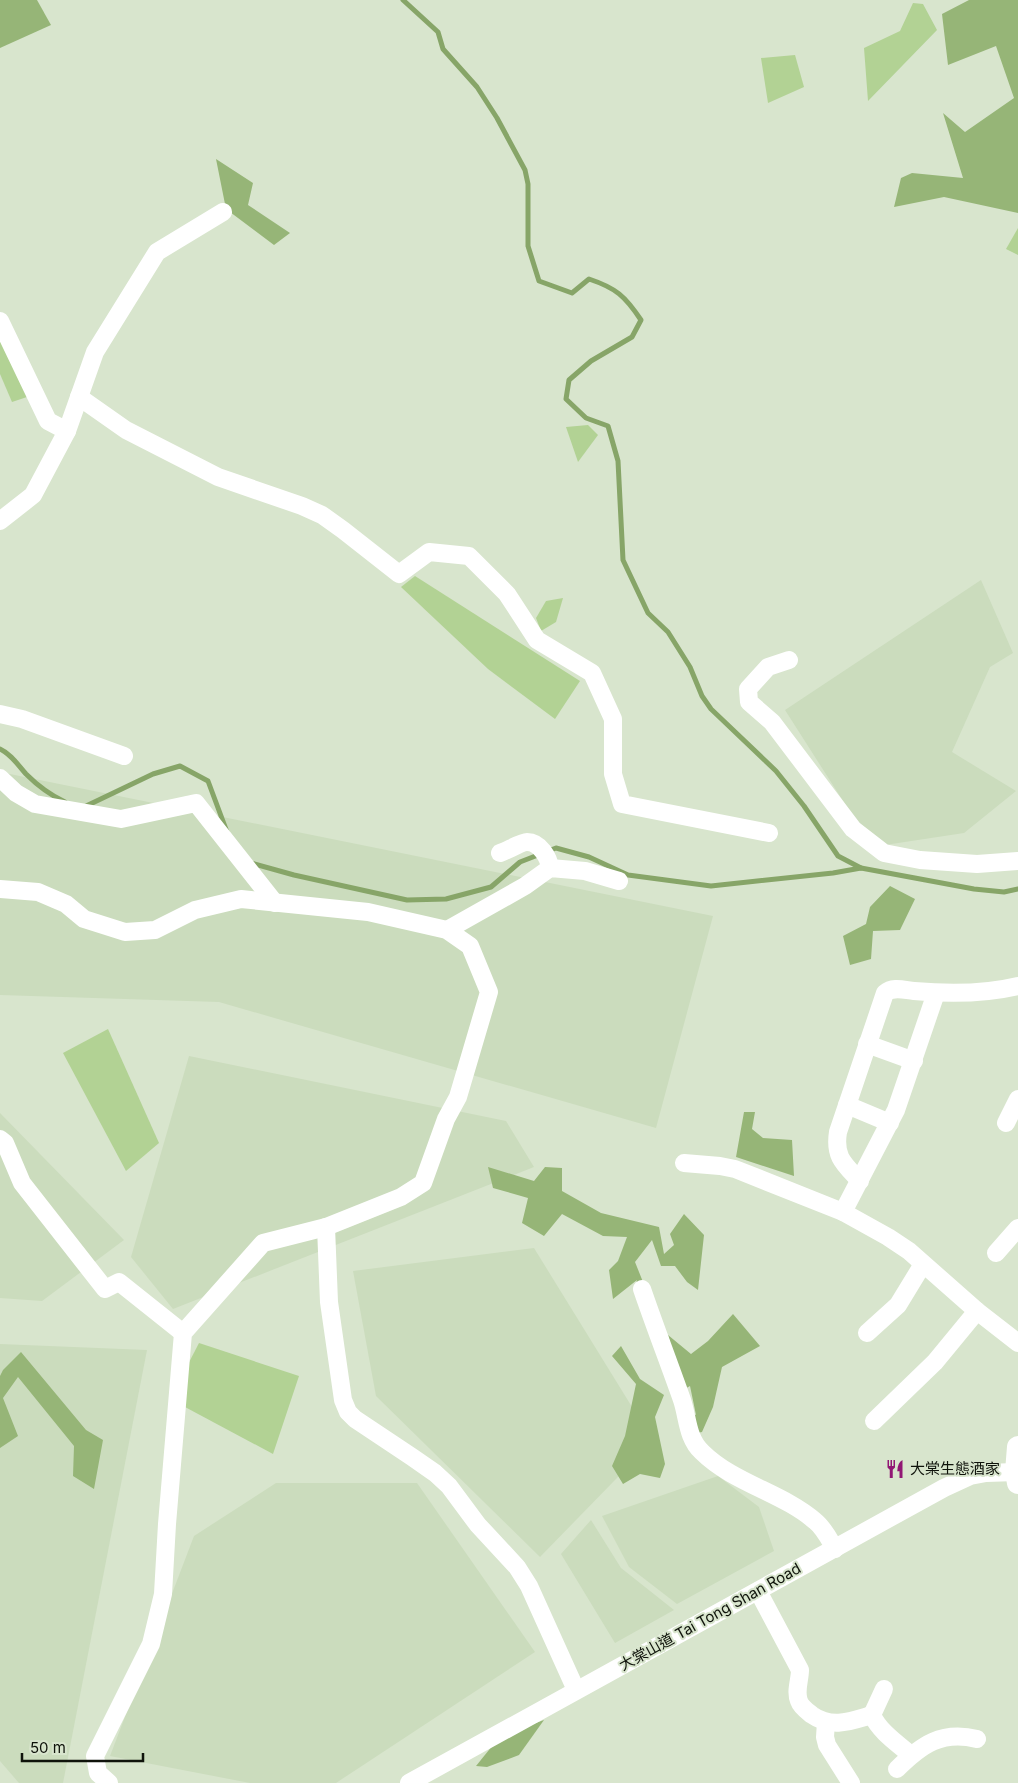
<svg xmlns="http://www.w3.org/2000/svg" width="1018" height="1783" viewBox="0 0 1018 1783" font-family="Inter,'Noto Sans TC',sans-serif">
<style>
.built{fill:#cbdcbd}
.green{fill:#b2d294}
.forest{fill:#96b577}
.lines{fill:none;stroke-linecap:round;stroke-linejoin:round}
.stream{stroke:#87a568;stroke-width:5}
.minor{stroke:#fff;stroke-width:18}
.tertiary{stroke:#fff;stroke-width:22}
.labels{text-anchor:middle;stroke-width:4;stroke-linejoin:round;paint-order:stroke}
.poi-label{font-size:15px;fill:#0f130b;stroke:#d8e5cd;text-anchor:start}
.street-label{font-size:15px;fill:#0f130b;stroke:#d8e5cd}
</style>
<rect width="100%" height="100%" fill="#d8e5cd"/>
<g class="built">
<path d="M 981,580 L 1013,653 L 990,667 L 952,752 L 1016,791 L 964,833 L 885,845 L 861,829 L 785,710 Z"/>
<path d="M 0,772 L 713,916 L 656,1128 L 219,1002 L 0,995 Z"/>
<path d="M 189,1056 L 506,1121 L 534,1167 L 173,1309 L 131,1257 Z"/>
<path d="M 0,1113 L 124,1240 L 42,1301 L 0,1298 Z"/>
<path d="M 534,1248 L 653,1441 L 540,1557 L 376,1396 L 353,1271 Z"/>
<path d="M 0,1344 L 147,1350 L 63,1783 L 19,1783 L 0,1761 Z"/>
<path d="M 718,1476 L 759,1507 L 774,1551 L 677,1604 L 629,1567 L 602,1516 Z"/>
<path d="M 276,1483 L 417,1483 L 535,1652 L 336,1783 L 250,1783 L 110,1756 L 194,1536 Z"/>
<path d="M 591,1520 L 621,1568 L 674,1610 L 615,1643 L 561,1554 Z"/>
</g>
<g class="green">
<path d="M 913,3 L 923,4 L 937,30 L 868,101 L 864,48 L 900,31 Z"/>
<path d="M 795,55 L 804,87 L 768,103 L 761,58 Z"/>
<path d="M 1018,228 L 1018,255 L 1006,249 Z"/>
<path d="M 0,338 L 30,396 L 12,402 L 0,374 Z"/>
<path d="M 588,425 L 598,435 L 578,462 L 566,427 Z"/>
<path d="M 415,576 L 580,681 L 555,719 L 488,669 L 401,587 Z"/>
<path d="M 563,598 L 556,622 L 541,631 L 536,618 L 546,601 Z"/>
<path d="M 108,1029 L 159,1143 L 126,1171 L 63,1053 Z"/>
<path d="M 199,1343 L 299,1376 L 273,1454 L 185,1407 L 184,1372 Z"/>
</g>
<g class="forest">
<path d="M 0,0 L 37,0 L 51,25 L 0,48 Z"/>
<path d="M 969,0 L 1018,0 L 1018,213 L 944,197 L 894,207 L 901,178 L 912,173 L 963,178 L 943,113 L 965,132 L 1014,98 L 996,46 L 948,65 L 942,14 Z"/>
<path d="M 216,159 L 253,183 L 248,205 L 290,233 L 274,245 L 226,209 Z"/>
<path d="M 890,886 L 915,899 L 900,930 L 873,931 L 871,959 L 850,965 L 843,936 L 866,924 L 870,907 Z"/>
<path d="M 744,1112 L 755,1112 L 752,1129 L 763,1138 L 792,1140 L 794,1176 L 736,1157 Z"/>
<path d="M 488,1167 L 534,1181 L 545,1167 L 562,1168 L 562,1191 L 601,1213 L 659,1227 L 664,1254 L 674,1245 L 670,1234 L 684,1214 L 704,1235 L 698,1290 L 687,1282 L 675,1266 L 661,1266 L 652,1240 L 635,1262 L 645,1287 L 634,1291 L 637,1280 L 613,1299 L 609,1270 L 618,1261 L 627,1237 L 603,1236 L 562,1214 L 544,1236 L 522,1223 L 528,1198 L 493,1188 Z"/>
<path d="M 733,1314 L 760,1346 L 722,1367 L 713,1407 L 702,1432 L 697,1433 L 689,1412 L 696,1415 L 690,1386 L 683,1390 L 668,1335 L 691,1354 L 708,1341 Z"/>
<path d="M 621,1346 L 640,1379 L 664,1395 L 655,1417 L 665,1464 L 660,1478 L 640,1474 L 623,1484 L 612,1466 L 625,1436 L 636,1384 L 612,1356 Z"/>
<path d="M 21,1352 L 86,1430 L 103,1440 L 94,1489 L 73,1476 L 74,1446 L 18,1377 L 3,1398 L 18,1436 L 0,1448 L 0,1376 L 3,1370 Z"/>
<path d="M 544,1720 L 519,1755 L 487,1767 L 476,1766 L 497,1740 L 505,1734 Z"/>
</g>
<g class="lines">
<g class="stream">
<path d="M 403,0 L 438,32 L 443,49 L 477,87 L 497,118 L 525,170 L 528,184 L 528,246 L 539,281 L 572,293 L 589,279 C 616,288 625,296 641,320 L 632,337 L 591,361 L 569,380 L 566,399 L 586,418 L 608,426 L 618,461 L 623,560 L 648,613 L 668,632 L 690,667 L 702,696 L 711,709 L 776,771 L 804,806 L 838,856 L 861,868"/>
<path d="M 0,749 C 11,754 18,765 26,774 C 37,785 50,795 65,802"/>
<path d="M 84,807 L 153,774 L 180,766 L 208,781 L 227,832"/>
<path d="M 251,863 L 294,875 L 407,900 L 446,899 L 491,887 L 520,862 L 556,848 L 589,857 L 628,875 L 711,886 L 833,873 L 861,868 L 974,889 L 1004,892 L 1018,889"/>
</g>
<g class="minor">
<path d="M 0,321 L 48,421 L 67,431"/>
<path d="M 79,397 L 126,430 L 218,477 L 302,506 L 322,515 L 343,530 L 399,574 L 429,552 L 469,556 L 507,594 L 537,640 L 592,673 L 613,719 L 613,774 L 622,804 L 769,833"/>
<path d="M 0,521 L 33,495 L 67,431 L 95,352 L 157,252 L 223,212"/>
<path d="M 789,660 L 768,667 L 748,689 L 749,702 L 772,722 L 853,829 L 884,853 L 920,860 L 977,864 L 1018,861"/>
<path d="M 0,714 L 22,719 L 124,756"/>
<path d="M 0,778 L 16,793 L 35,804 L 121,819 L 196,803 L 275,903"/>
<path d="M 500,853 C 507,851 521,842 527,842 C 540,842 549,858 550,868"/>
<path d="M 0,889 L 38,892 L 66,904 L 84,919 L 125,932 L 155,930 L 195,910 L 241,899 L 368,912 L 447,930 L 470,946 L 489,992 L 458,1097 L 446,1119 L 423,1183 L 401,1197 L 326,1227 L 263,1243 L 183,1333 L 167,1524 L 163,1594 L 151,1644 L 95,1756 L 98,1773 L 109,1783"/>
<path d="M 447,930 L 525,886 L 550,868 L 585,871 L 619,881"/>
<path d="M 867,1044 L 914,1061"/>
<path d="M 847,1105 L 890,1123"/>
<path d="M 1006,1123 L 1018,1099"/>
<path d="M 0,1139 L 5,1143 L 22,1183 L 105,1289 L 119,1282 L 183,1333"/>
<path d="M 684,1163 L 720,1166 L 735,1169 L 843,1212 L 888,1237 L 909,1251 L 977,1311 L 1018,1343"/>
<path d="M 860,1181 C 844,1164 834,1157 838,1132 L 885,993 C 893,986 904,990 914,991 C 948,994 985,994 1018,986"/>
<path d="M 843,1212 L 896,1110 L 936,993"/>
<path d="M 326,1227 L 329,1302 L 343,1400 L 348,1412 L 355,1419 L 412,1457 L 435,1473 L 449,1486 L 478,1525 L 517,1567 L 529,1586 L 576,1690"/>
<path d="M 996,1253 L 1018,1228"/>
<path d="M 642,1289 C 655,1327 669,1363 682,1400 C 688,1418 687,1438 702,1452 C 733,1483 783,1493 815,1521 C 824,1528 829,1539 835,1549"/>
<path d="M 867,1333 L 898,1305 L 923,1264"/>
<path d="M 874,1421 L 935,1362 L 977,1311"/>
<path d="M 758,1591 L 800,1670 C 800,1680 795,1691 799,1701 C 801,1707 807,1711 812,1715 C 832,1729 851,1721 872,1715"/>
<path d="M 884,1689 L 872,1715 C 880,1732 897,1743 911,1755"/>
<path d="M 826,1722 L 825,1737 L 827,1745 L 851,1783"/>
<path d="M 897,1769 C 921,1745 942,1730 977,1739"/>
<path d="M 409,1783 L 944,1488 L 970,1476 L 986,1473 L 1016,1472"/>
</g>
<path class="tertiary" d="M 1018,1447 L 1016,1472 L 1018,1483"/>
</g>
<defs>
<g id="restaurant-bare" transform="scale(1.5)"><path d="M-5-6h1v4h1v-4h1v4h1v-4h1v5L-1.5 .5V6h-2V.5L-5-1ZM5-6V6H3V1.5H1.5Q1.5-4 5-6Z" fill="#911774" stroke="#d8e5cd" stroke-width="2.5" paint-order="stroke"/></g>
</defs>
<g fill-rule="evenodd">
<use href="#restaurant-bare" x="895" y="1469"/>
</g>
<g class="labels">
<g class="poi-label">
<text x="910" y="1474">大棠生態酒家</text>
</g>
<g class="street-label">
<text transform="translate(710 1617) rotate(-29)" y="5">大棠山道 Tai Tong Shan Road</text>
</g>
</g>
<path d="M22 1753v8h121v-8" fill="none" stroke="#0f130b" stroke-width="2.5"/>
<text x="30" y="1753" font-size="15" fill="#0f130b" stroke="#d8e5cd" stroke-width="4" paint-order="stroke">50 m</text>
</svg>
